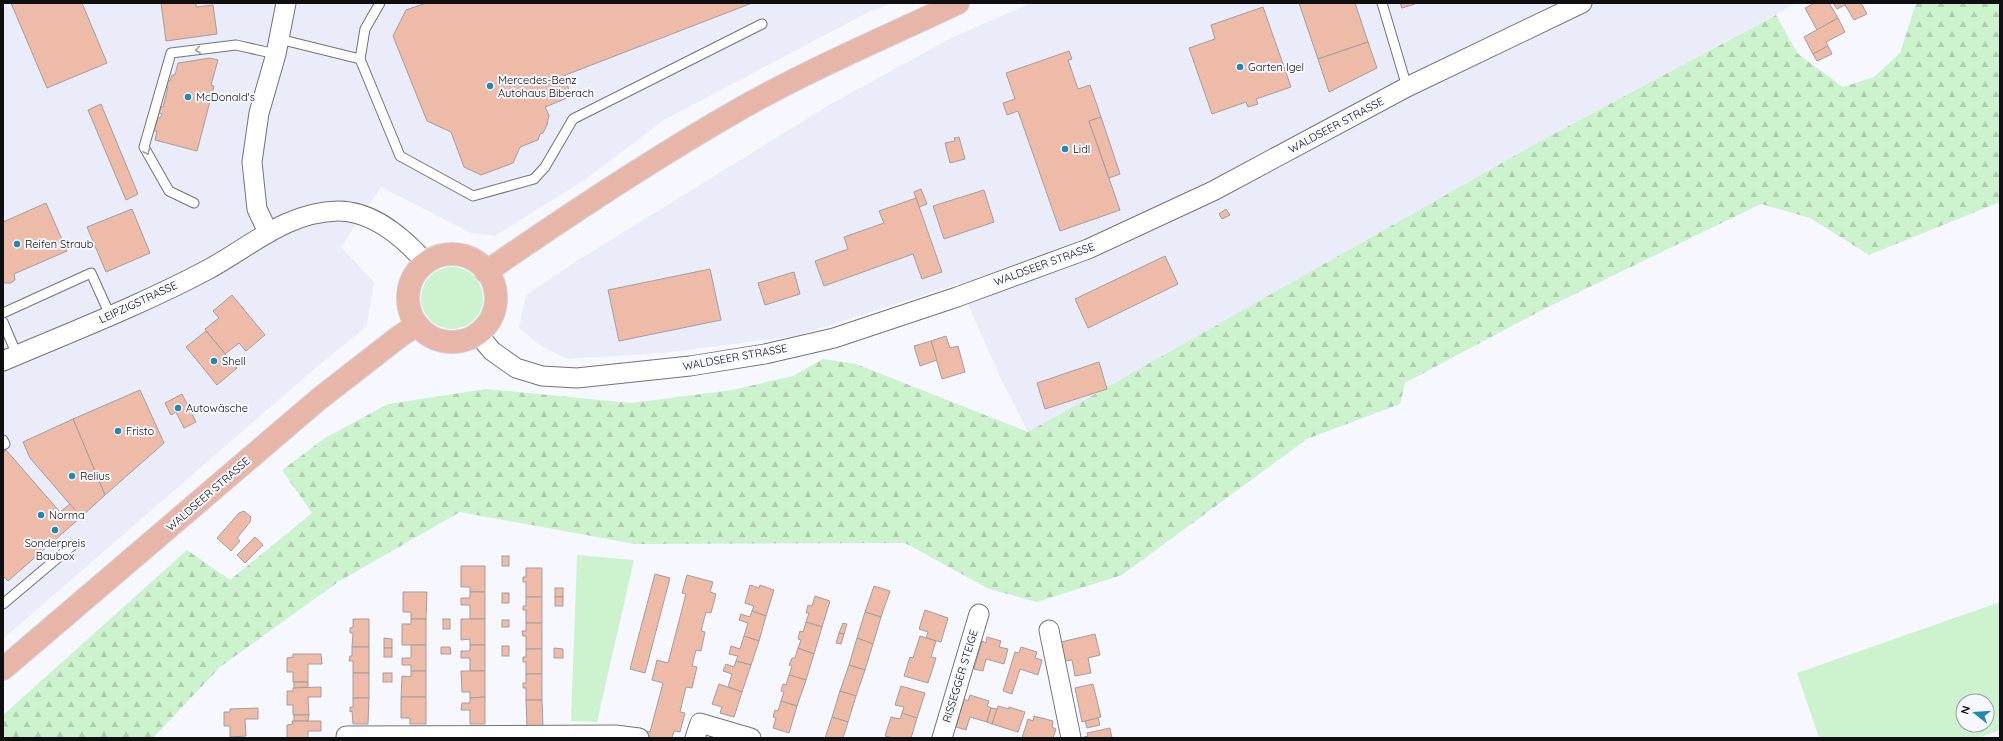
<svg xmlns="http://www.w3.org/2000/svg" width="2003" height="741" viewBox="0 0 2003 741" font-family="Quicksand,sans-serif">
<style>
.built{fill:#eaecfa}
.green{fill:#cdf3ce;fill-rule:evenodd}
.forest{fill:url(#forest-firs)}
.building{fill:#edbba7;stroke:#a59e9b}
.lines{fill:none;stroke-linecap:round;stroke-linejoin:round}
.lane-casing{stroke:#727379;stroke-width:11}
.street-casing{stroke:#727379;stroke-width:21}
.primary-casing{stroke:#d4d4d4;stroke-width:24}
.lane{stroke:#fff;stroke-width:9}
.street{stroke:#fff;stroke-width:19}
.primary{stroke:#e8b6a9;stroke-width:22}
.oneway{stroke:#9f9fa0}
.poi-dot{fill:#2189b1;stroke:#f7f8ff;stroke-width:1.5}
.labels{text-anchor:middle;stroke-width:4;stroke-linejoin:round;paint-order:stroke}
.poi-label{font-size:11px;fill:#0f0f11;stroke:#f7f8ff;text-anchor:start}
.street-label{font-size:11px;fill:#0f0f11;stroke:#f7f8ff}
</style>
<defs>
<pattern id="forest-firs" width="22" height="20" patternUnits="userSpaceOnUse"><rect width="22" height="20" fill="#cdf3ce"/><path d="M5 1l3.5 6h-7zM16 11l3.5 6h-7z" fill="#afcfb0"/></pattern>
</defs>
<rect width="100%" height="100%" fill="#f7f8ff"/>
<g class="built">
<path d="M 3,3 L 892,3 L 867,13 L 664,120 L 586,179 L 495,236 L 471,233 L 381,187 L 341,247 L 374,282 L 367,326 L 312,371 L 3,639 Z"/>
<path d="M 1031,3 L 1797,3 L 1544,139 L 1028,432 L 1000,377 L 959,284 L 796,336 L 663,353 L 567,359 L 540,345 L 519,328 L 526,295 L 575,262 L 829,105 L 953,37 Z"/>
</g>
<g class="green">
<circle cx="452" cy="298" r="31"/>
<path d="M 577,555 L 634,560 L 597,722 L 571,721 Z"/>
<path d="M 2000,602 L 2000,730 L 1978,738 L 1819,738 L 1797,673 ZM 1963,701 L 1987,701 L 1987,725 L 1963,725 Z"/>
</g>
<path class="forest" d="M 1916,3 L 2000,3 L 2000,202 L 1869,255 L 1810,218 L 1761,204 L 1544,309 L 1405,383 L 1400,404 L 1307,439 L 1122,575 L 1037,602 L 989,589 L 905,543 L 635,544 L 460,512 L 338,582 L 220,667 L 153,738 L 3,738 L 3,715 L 187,550 L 230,580 L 312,513 L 282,470 L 325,438 L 388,404 L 486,389 L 631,403 L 732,390 L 793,376 L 823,359 L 856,364 L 1028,432 L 1544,139 L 1776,15 L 1798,54 L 1843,87 L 1874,77 L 1900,53 Z"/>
<g class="building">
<path d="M 11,3 L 82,3 L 107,63 L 47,88 Z"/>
<path d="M 161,3 L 196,3 L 196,7 L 213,5 L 217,34 L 166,41 Z"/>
<path d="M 426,3 L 752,3 L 563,76 L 572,96 L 545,107 L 549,115 L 547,125 L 543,133 L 540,134 L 538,140 L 520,147 L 513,163 L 481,175 L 464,167 L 451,132 L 427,121 L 393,36 L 406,10 Z"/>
<path d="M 1299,3 L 1355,3 L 1368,42 L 1318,59 Z"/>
<path d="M 1400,3 L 1418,3 L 1402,8 Z"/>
<path d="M 1815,3 L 1829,3 L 1838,18 L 1817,30 L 1805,8 Z"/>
<path d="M 1833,3 L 1844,3 L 1845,5 L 1837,9 Z"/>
<path d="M 1844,3 L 1861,3 L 1867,14 L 1854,20 Z"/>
<path d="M 1263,7 L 1291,87 L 1256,99 L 1258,104 L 1248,107 L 1246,102 L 1212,114 L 1189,48 L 1215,39 L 1211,25 Z"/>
<path d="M 1838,18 L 1845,32 L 1826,42 L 1828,46 L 1813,54 L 1804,37 Z"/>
<path d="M 1368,42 L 1377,68 L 1329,92 L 1318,59 Z"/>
<path d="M 1828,46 L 1832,54 L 1817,61 L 1813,54 Z"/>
<path d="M 1069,51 L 1072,59 L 1068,60 L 1078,89 L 1090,85 L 1101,117 L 1089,121 L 1120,210 L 1060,231 L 1018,111 L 1007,115 L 1003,103 L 1015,99 L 1006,73 Z"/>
<path d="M 210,58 L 218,60 L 211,85 L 214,86 L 197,151 L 155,140 L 157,131 L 154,131 L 158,117 L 160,118 L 162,114 L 159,113 L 161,106 L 163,107 L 168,87 L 166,87 L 168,81 L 170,81 L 172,75 L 175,75 L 178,63 Z"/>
<path d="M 101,104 L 138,194 L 126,200 L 88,110 Z"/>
<path d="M 1101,117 L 1120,174 L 1109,178 L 1089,121 Z"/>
<path d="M 959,137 L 965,159 L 950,163 L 945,143 L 955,141 L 954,138 Z"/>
<path d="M 921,189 L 927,204 L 919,207 L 914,192 Z"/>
<path d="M 984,190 L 994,222 L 944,239 L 933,206 Z"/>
<path d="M 916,198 L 942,272 L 922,279 L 913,254 L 824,286 L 815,261 L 848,249 L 844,237 L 884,223 L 879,211 Z"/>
<path d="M 46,203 L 67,251 L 14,274 L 15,280 L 11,283 L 3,283 L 3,222 Z"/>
<path d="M 132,209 L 150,253 L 106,272 L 87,227 Z"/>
<path d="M 1226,209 L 1230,215 L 1222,219 L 1219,214 Z"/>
<path d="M 1165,256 L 1178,284 L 1088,328 L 1075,299 Z"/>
<path d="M 710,269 L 721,320 L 619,341 L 608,290 Z"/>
<path d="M 794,272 L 800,294 L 765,305 L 758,283 Z"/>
<path d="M 232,295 L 265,335 L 246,351 L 239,343 L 225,354 L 205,329 L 219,318 L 213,311 Z"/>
<path d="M 206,331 L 237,368 L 217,385 L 186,347 Z"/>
<path d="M 946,336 L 950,348 L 958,346 L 965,372 L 942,379 L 931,341 Z"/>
<path d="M 931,341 L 937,360 L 920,366 L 914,346 Z"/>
<path d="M 1099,362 L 1107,389 L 1045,409 L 1037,383 Z"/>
<path d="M 140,390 L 164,443 L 105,495 L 73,419 Z"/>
<path d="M 182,394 L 196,422 L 184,428 L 176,412 L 171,415 L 165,403 Z"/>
<path d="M 73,419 L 105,495 L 81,517 L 30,458 L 23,442 Z"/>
<path d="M 6,450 L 60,512 L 70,504 L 81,517 L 8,581 L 3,576 L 3,452 Z"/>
<path d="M 244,511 L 251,517 L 250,522 L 237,538 L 240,541 L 231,551 L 217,538 L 239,513 Z"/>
<path d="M 255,537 L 263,545 L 245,563 L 237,555 Z"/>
<rect x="502" y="556" width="7" height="10"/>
<path d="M 461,566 L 485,566 L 485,592 L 470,592 L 470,587 L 461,587 Z"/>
<path d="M 526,568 L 542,568 L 542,597 L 526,597 L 526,582 L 523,582 L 523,577 L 526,577 Z"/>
<path d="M 655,574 L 670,578 L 645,673 L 630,669 Z"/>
<path d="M 687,575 L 713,582 L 710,592 L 716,594 L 711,613 L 706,612 L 701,631 L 705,632 L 701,651 L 696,650 L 692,666 L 697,667 L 692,688 L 686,687 L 680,712 L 685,713 L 680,732 L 674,731 L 672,738 L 643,738 L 645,731 L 650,732 L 663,683 L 652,680 L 657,660 L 668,663 L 686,594 L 682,593 Z"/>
<path d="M 750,585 L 759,588 L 760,585 L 774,590 L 766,616 L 752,611 L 754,606 L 745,603 Z"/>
<path d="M 874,586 L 890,591 L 881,617 L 865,612 Z"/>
<rect x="555" y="588" width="8" height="9"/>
<path d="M 403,592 L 427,592 L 426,619 L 411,619 L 411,612 L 403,612 Z"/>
<path d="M 470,592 L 485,592 L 485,619 L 470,619 L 470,605 L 461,605 L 461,598 L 470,598 Z"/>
<rect x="502" y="593" width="7" height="10"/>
<path d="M 815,596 L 830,601 L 822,627 L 806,622 L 809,613 L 806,613 L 808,605 L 812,606 Z"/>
<path d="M 526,597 L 542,597 L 542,623 L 526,623 L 526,610 L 523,610 L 523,606 L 526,606 Z"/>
<rect x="555" y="597" width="8" height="9"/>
<path d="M 925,610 L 948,618 L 941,642 L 926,638 L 928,632 L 919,629 Z"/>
<path d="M 752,611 L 766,616 L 759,641 L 744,636 L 748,623 L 739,620 L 741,614 L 750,617 Z"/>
<path d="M 865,612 L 881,617 L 873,644 L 857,638 Z"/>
<path d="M 353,619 L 369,619 L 369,647 L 352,647 L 353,633 L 350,633 L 350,628 L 353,627 Z"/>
<path d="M 411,619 L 426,619 L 426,645 L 402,645 L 402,624 L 411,624 Z"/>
<rect x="443" y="619" width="7" height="10"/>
<path d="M 461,619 L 485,619 L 485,645 L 470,645 L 470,639 L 461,640 Z"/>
<rect x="502" y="620" width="7" height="7"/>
<path d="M 806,622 L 822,627 L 814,654 L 798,648 L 801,640 L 798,639 L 800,631 L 803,632 Z"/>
<path d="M 526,623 L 542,623 L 542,649 L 526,649 L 526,636 L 523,636 L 522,631 L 526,631 Z"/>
<path d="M 843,623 L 847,624 L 844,634 L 839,633 Z"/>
<path d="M 839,633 L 844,634 L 841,644 L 836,643 Z"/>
<path d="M 1095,634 L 1100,655 L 1088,658 L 1091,673 L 1075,676 L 1072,660 L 1065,661 L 1061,642 Z"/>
<path d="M 744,636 L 759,641 L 751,665 L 736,661 L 738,656 L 729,654 L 731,646 L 740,649 Z"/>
<path d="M 920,636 L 936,641 L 931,657 L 936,658 L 928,683 L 904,676 L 910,657 L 913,658 Z"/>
<path d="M 987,637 L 1001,641 L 999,647 L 1008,649 L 1004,664 L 986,659 L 983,671 L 974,669 L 982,641 L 986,643 Z"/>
<path d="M 384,638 L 392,639 L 392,648 L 384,648 Z"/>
<path d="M 857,638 L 873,644 L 865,670 L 849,665 Z"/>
<path d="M 411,645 L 426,645 L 426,671 L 411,671 L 411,665 L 402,665 L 402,658 L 411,658 Z"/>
<path d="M 470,645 L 485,645 L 485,671 L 470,671 L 470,658 L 461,658 L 461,651 L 470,651 Z"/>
<rect x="502" y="646" width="7" height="10"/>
<path d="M 352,647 L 369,647 L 369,673 L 353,673 L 353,661 L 349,661 L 350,656 L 352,656 Z"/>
<path d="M 441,647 L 450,647 L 451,654 L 441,654 Z"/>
<path d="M 1021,647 L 1037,652 L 1035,658 L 1042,660 L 1038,675 L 1020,669 L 1012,694 L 1003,691 L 1015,652 L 1019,653 Z"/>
<rect x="384" y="648" width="8" height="9"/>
<path d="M 554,648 L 563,649 L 563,658 L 554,658 Z"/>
<path d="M 798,648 L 814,654 L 806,680 L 789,675 L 792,666 L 789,665 L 792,658 L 795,658 Z"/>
<path d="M 526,649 L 542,649 L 542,674 L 526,674 L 526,662 L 523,662 L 523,657 L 526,657 Z"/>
<path d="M 293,654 L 321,654 L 322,664 L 308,664 L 308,682 L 293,682 L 293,672 L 287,672 L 287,658 L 293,657 Z"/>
<path d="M 736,661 L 751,665 L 742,692 L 728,687 L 732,674 L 723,671 L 726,664 L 734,667 Z"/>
<path d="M 849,665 L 865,670 L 856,696 L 840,691 Z"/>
<path d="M 411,671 L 426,671 L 426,697 L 401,697 L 402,676 L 411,677 Z"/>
<path d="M 461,671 L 485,671 L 485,697 L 470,698 L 470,692 L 462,692 Z"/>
<rect x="353" y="673" width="16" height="25"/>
<rect x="383" y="673" width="9" height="9"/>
<path d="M 526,674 L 542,674 L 542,700 L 526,700 L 526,688 L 523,688 L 523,683 L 526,683 Z"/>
<path d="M 789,675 L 806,680 L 797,706 L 781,701 L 784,692 L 781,691 L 783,684 L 786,685 Z"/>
<path d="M 294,682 L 308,682 L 308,687 L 294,688 Z"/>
<path d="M 719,684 L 742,692 L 734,717 L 720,713 L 722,707 L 712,704 Z"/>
<path d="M 1093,684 L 1101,717 L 1082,722 L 1075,688 Z"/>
<path d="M 901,686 L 925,693 L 917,718 L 902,713 L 904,707 L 895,705 Z"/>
<path d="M 321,687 L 321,697 L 308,697 L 309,715 L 293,715 L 293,705 L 287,705 L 287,691 L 293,691 L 293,688 Z"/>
<path d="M 840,691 L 856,696 L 848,722 L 832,717 Z"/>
<path d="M 970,695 L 989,701 L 987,706 L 991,708 L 987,722 L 970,717 L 966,730 L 956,727 L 964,699 L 968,701 Z"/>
<path d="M 401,697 L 426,697 L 426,724 L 410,724 L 410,718 L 401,718 Z"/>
<path d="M 485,697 L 485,724 L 470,724 L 470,710 L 461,710 L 462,703 L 470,703 L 470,698 Z"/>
<path d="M 353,698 L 369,698 L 368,724 L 353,724 L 352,711 L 350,712 L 350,707 L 353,707 Z"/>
<path d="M 526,700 L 542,700 L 543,726 L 527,726 Z"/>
<path d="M 781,701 L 797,706 L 789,733 L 773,728 L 776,718 L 773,717 L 775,710 L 778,711 Z"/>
<path d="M 998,706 L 1009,709 L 1009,707 L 1025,712 L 1018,732 L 992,724 Z"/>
<path d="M 258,708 L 258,719 L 245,719 L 246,736 L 230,737 L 230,726 L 224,726 L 224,712 L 230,712 L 230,709 Z"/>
<path d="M 991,708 L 997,709 L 992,724 L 987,722 Z"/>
<path d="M 902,713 L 917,718 L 911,738 L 893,738 L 885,736 L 891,717 L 900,719 Z"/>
<path d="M 294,715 L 309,715 L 308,721 L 294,721 Z"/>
<path d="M 1034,716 L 1053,721 L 1052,727 L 1056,729 L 1053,738 L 1022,738 L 1028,719 L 1033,721 Z"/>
<path d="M 832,717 L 848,722 L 843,738 L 825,738 Z"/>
<path d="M 1098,718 L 1100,725 L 1087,728 L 1085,721 Z"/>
<path d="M 292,721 L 321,721 L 321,731 L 308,731 L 308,738 L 287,738 L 287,725 L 293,724 Z"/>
<path d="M 1110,728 L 1112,738 L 1081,738 L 1088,736 L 1087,733 Z"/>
</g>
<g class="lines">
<g class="lane-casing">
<g id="lane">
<path d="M 1382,3 L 1407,87"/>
<path d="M 279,39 L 360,59 L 400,156 L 473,196 L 534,179 L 545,167 L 573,119 L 762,24"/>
<path d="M 360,59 L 365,29 L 380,3"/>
<path d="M 194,203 L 169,191 L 144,147 L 171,53 L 236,45 L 276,54"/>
<path d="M 3,313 L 91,273 L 110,315"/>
<path d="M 3,322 L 17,355"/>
<path d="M 3,440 L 5,444 L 3,445"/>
<path d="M 3,604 L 73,545"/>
</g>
</g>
<g class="street-casing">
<g id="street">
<path d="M 268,232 L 257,209 L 252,162 L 259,113 L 276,54 L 286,3"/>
<path d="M 477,333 L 492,351 L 516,368 L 542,376 L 577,378 L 690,366 L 765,354 L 834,338 L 957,297 L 1088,249 L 1213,191 L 1407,87 L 1582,3"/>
<path d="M 3,361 C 71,332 141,305 207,270 C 250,247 286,212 338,211 C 374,211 404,238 426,263"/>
<path d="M 1049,630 L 1071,738"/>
<path d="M 346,738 L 346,736 L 615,735 L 639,738"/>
<path d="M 695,738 L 700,723 L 751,738"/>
<path d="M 942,738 L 979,614"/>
</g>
</g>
<g class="primary-casing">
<g id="primary">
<circle cx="452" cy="298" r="44"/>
<path d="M 486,272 C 568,215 651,160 738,110 C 808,70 884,38 958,3"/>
<path d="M 3,669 L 319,399 L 400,336 L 417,325"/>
</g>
</g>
<use href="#lane" class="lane"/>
<use href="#street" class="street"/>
<use href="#primary" class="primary"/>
</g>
<defs><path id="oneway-chevron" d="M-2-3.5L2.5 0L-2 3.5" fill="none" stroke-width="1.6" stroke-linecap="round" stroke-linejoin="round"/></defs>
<g class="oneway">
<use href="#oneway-chevron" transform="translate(198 50) rotate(173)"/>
<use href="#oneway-chevron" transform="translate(147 152) rotate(64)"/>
</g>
<g class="poi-dot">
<circle cx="1240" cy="67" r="4"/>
<circle cx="490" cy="86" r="4"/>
<circle cx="188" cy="97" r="4"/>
<circle cx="1065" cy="149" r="4"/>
<circle cx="17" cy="244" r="4"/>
<circle cx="214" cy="361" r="4"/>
<circle cx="178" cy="408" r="4"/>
<circle cx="118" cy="431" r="4"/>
<circle cx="72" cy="476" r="4"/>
<circle cx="41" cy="515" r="4"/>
<circle cx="55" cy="530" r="4"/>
</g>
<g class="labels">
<g class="poi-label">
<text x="1248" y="71">Garten Igel</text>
<text x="498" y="84">Mercedes-Benz<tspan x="498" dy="13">Autohaus Biberach</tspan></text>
<text x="196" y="101">McDonald's</text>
<text x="1073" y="153">Lidl</text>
<text x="25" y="248">Reifen Straub</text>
<text x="222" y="365">Shell</text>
<text x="186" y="412">Autowäsche</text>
<text x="126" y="435">Fristo</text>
<text x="80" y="480">Relius</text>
<text x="49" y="519">Norma</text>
<text x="55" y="547" text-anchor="middle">Sonderpreis<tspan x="55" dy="13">Baubox</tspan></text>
</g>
<g class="street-label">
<text transform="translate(1336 125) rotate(-28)" y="4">WALDSEER STRASSE</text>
<text transform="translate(1044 264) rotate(-20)" y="4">WALDSEER STRASSE</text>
<text transform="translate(138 302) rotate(-25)" y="4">LEIPZIGSTRASSE</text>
<text transform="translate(735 357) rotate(-10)" y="4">WALDSEER STRASSE</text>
<text transform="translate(208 494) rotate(-41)" y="4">WALDSEER STRASSE</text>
<text transform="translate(960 676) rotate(-73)" y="4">RISSEGGER STEIGE</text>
</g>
</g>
<rect width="2003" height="741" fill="none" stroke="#0f0f11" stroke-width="8"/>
<g transform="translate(1975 713) rotate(287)"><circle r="19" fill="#f7f8ff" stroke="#9a9ba0"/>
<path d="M0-3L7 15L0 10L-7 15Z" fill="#2189b1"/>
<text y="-6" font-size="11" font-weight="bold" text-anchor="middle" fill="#0f0f11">N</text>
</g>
</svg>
